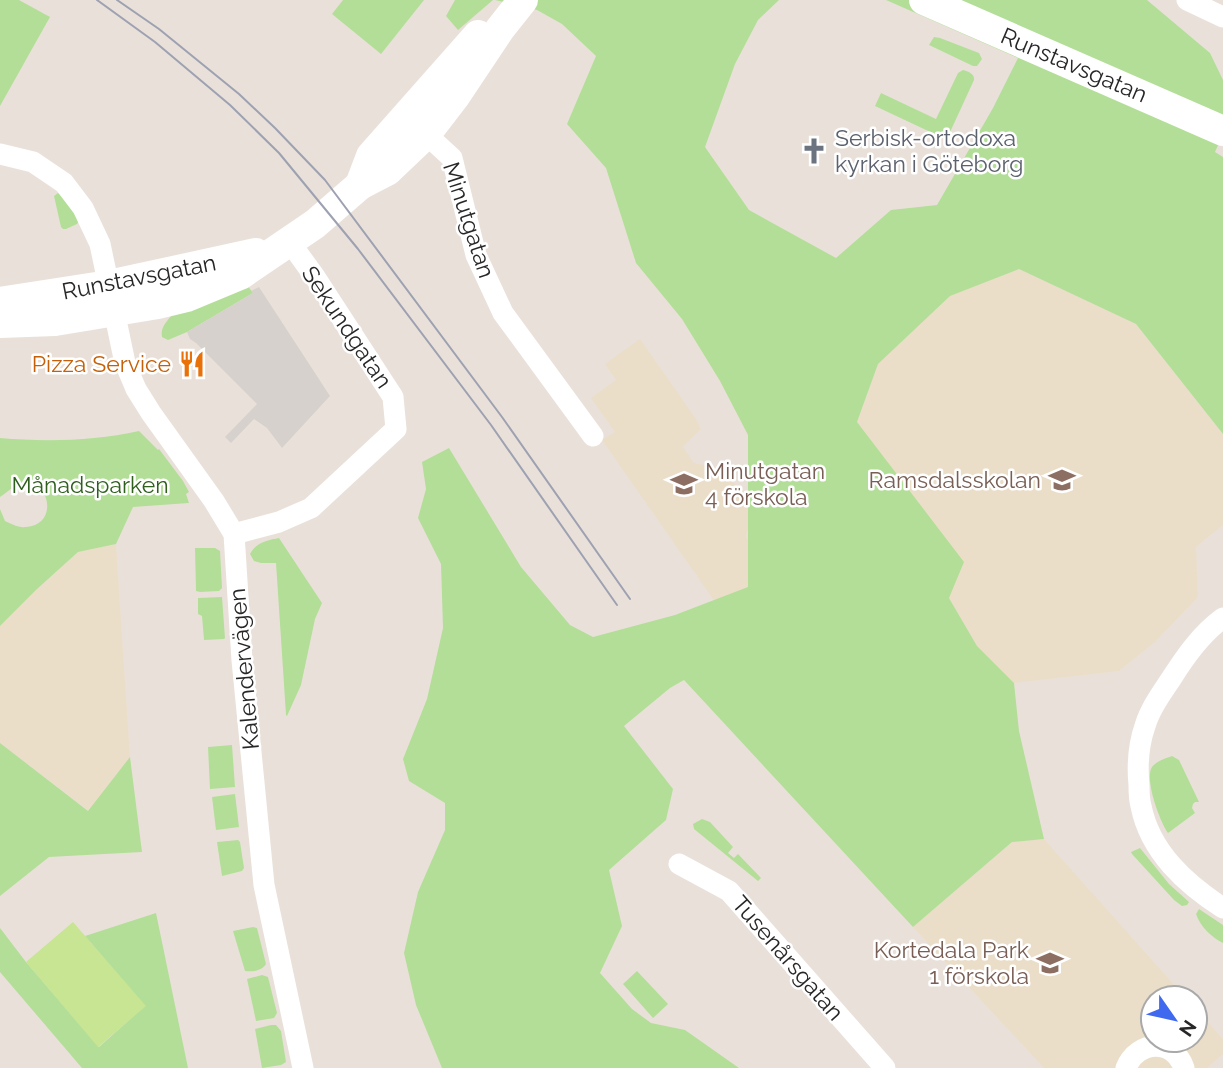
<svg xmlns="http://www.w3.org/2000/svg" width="1223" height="1068" viewBox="0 0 1223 1068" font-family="Raleway,sans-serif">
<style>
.education{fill:#ebdec9}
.green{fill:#b3de98}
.pitch{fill:#c7e593}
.plaza{fill:#d6d1cc}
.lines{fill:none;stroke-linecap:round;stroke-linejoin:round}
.street{stroke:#fff;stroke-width:21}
.secondary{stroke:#fff;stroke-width:30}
.tram{stroke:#9da1b1;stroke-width:2}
.labels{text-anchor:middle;stroke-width:5;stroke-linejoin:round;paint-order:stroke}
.street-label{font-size:23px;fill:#272727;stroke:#fff}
.worship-label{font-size:23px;fill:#5b616d;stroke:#fff;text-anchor:start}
.food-label{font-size:23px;fill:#c56008;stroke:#fff;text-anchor:end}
.education-label{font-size:23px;fill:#785e54;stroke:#fff;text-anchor:end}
.park-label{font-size:23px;fill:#2e5f1c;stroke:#fff}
</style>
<rect width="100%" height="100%" fill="#e9e1d9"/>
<g class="education">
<path d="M 1019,269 L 1136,324 L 1223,434 L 1223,525 L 1196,547 L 1198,597 L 1155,642 L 1119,671 L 1014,683 L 977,646 L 949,598 L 857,422 L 878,364 L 950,295 Z"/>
<path d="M 640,339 L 696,419 L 701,429 L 683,447 L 694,463 L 710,466 L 757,500 L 746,536 L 761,563 L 734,629 L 602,440 L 615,432 L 591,398 L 616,380 L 605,364 Z"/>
<path d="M 116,544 L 130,757 L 89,811 L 0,743 L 0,626 L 37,589 L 78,552 Z"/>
<path d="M 1044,839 L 1186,998 L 1153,998 L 1153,1040 L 1195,1040 L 1195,1008 L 1223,1039 L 1223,1054 L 1207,1068 L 1044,1068 L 913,927 L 1012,842 Z"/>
</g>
<g class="green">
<path d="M 0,0 L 19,0 L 50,17 L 0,106 Z"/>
<path d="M 343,0 L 424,0 L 381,54 L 332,14 Z"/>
<path d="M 455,0 L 493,0 L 458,30 L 446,16 Z"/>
<path d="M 495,0 L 779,0 L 758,20 L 735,64 L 705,147 L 749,210 L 836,258 L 891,210 L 937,205 L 993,108 L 1018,58 L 886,0 L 1147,0 L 1210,53 L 1223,80 L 1223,134 L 1215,152 L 1223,157 L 1223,434 L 1136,324 L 1019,269 L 950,296 L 878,364 L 857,422 L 964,562 L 949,598 L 977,646 L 1014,683 L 1019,731 L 1044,839 L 1012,842 L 913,927 L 684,680 L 670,688 L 624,726 L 673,789 L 666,820 L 609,870 L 622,926 L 600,973 L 632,1009 L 651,1023 L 685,1030 L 739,1068 L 442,1068 L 416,1005 L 404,953 L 418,892 L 445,830 L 445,803 L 409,781 L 403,759 L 427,699 L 443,628 L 441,564 L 418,518 L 426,489 L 422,462 L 449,448 L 521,567 L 570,625 L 593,637 L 675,615 L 748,587 L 748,435 L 720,381 L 682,319 L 636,263 L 606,168 L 567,124 L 596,56 L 562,24 L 537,10 Z"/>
<path d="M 934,37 L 940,38 L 979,53 L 982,59 L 977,66 L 973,66 L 929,45 Z"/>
<path d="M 963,70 C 968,71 975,74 974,80 L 951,130 L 947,134 L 941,137 L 875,106 L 881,93 L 936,119 L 958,73 Z"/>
<path d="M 58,193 L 65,199 L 79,221 L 77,224 L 66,229 L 63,229 L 61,227 L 54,196 Z"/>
<path d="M 247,285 L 253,293 L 187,332 L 168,340 L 162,337 C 160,328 166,322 172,315 Z"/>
<path d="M 139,431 L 158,450 L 159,449 L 183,481 L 189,492 L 186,494 L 189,503 L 133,507 L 116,544 L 78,552 L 37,589 L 0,626 L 0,509 L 5,521 C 11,524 19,528 26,527 C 59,525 50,479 23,483 C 13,485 8,492 0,497 L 0,438 C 45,442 94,441 139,431 Z"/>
<path d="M 279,538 L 322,603 L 315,619 L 301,685 L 287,716 L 286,715 L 276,563 L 261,563 L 254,561 L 250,554 C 255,543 268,540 279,538 Z"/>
<path d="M 195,548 L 215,548 L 220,551 L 222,588 L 219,591 L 200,592 L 196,591 Z"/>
<path d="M 222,597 L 225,638 L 224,639 L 204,640 L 202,616 L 198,614 L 198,598 Z"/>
<path d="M 0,743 L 88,811 L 130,757 L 142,852 L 49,857 L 0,896 Z"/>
<path d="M 232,745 L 235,787 L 210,789 L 208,747 Z"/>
<path d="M 1172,756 L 1179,760 L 1199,802 L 1195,802 L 1193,804 L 1192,808 L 1195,813 L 1168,833 C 1160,822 1144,779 1152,767 C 1155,762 1166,758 1172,756 Z"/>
<path d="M 235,794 L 239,827 L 216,830 L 212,797 Z"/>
<path d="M 702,819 L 710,822 L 733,847 L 728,853 L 734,858 L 738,854 L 761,878 L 758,881 L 694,829 L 693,824 Z"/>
<path d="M 238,840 L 240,842 L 244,868 L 242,871 L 222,876 L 217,842 Z"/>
<path d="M 1140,848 L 1169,884 L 1189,902 L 1187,905 L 1182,906 L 1174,900 L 1132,854 L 1131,852 Z"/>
<path d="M 1199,909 L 1223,925 L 1223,943 C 1212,938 1200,926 1196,914 Z"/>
<path d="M 156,913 L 188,1068 L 82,1068 L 0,972 L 0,928 L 26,962 L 99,1047 L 145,1006 L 85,936 Z"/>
<path d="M 253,927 L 257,928 L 266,964 C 262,971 252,972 245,971 L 233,931 Z"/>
<path d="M 637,971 L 668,1004 L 653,1018 L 623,984 Z"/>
<path d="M 262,975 L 268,977 L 277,1013 L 274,1018 L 256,1021 L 247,979 Z"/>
<path d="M 271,1025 L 276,1025 L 281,1031 L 286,1062 L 281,1065 L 262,1068 L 255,1029 Z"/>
</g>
<path class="pitch" d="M 73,922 L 146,1006 L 98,1047 L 26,962 Z"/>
<path class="plaza" d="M 259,287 L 330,396 L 282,448 L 267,428 L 254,419 L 231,443 L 225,437 L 257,404 L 196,343 L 190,339 L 187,332 L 253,293 L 251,291 Z"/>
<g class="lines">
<g class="street">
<path d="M 1187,0 L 1223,17"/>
<path d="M 416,125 L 452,158 L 476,255 L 503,313 L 593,436"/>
<path d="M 0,154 L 33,162 L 64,183 L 83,208 L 100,244 L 125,363 L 136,389 L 151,413 L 214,501 L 234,534 L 242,660 L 264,885 L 303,1068"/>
<path d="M 234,534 L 279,522 L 311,508 L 396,429 L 393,397 L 315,277 L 289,241"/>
<path d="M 1223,618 C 1201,634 1185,657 1171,679 C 1161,694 1150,709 1145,726 C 1138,746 1137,764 1139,785 C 1139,792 1139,799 1141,806 C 1150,852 1186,884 1223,908"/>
<path d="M 679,864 L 729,891 L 885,1068"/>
<path d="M 1126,1068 C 1137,1040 1174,1038 1184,1068"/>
</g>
<g class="secondary">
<path d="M 924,0 L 1223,131"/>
<path d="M 360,185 L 371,156 L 478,35"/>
<path d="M 0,302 L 109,285 L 256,253"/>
<path d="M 0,323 L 55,321 L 158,304 L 187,297 L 240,275 L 315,224 L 360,185 L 387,171 L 426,134 L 456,95 L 500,29 L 523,0"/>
</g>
<g class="tram">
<path d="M 97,0 L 155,42 L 230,105 L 279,153 L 358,249 L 491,425 L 617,605"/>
<path d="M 117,0 L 159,29 L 239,94 L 275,128 L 325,180 L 502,417 L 630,599"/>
</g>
</g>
<defs>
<g id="church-bare" transform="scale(2.1)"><path d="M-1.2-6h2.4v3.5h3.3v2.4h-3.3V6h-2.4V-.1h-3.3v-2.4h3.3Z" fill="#6b7280" stroke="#fff" stroke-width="2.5" paint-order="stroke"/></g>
<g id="restaurant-bare" transform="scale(2.1)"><path d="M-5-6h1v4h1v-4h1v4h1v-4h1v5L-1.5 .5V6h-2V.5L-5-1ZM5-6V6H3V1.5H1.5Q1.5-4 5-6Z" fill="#e8710a" stroke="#fff" stroke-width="2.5" paint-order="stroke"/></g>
<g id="school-bare" transform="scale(2.1)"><path d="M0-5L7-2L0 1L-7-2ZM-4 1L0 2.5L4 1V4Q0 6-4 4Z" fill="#8d6e63" stroke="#fff" stroke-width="2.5" paint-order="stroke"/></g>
</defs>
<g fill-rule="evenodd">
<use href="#church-bare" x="814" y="151"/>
<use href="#restaurant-bare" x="192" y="364"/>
<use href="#school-bare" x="1062" y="480"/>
<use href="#school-bare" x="684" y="484"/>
<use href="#school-bare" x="1050" y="963"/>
</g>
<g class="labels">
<g class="street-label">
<text transform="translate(1074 65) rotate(23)" y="8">Runstavsgatan</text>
<text transform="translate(469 220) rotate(72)" y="8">Minutgatan</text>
<text transform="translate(139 277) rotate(-11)" y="8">Runstavsgatan</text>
<text transform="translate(347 327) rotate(56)" y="8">Sekundgatan</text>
<text transform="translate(244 669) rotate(-95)" y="8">Kalendervägen</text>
<text transform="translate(788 958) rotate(49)" y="8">Tusenårsgatan</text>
</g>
<g class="worship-label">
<text x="835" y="146">Serbisk-ortodoxa<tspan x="835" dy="26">kyrkan i Göteborg</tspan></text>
</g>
<g class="food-label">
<text x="171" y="372">Pizza Service</text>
</g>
<g class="education-label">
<text x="705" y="479" text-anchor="start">Minutgatan<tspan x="705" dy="26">4 förskola</tspan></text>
<text x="1041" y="488">Ramsdalsskolan</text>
<text x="1029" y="958">Kortedala Park<tspan x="1029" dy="26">1 förskola</tspan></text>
</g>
<g class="park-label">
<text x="90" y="493">Månadsparken</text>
</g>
</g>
<g transform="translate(1174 1019) rotate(124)"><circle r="33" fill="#ffffff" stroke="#a9a9a9" stroke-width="2"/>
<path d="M0-5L12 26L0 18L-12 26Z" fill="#3f6af0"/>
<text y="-10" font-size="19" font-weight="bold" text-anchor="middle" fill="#272727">N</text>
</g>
</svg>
